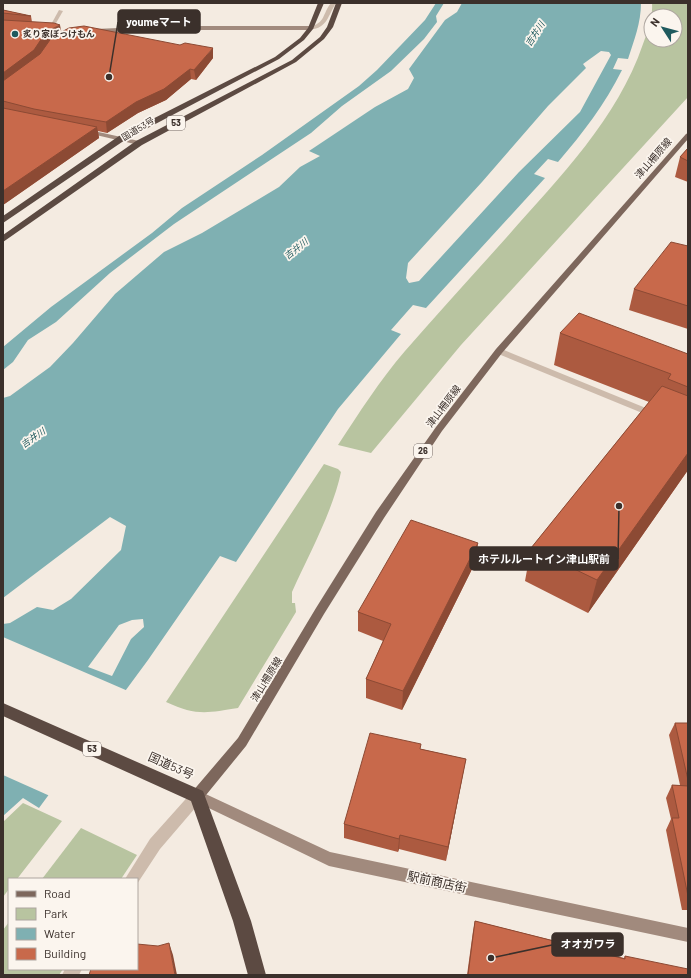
<svg xmlns="http://www.w3.org/2000/svg" width="691" height="978" viewBox="0 0 691 978" font-family="Barlow,'Noto Sans JP',sans-serif">
<style>
.green{fill:#b8c4a0;fill-rule:evenodd}
.water{fill:#7fb0b2;fill-rule:evenodd}
.pier{fill:#f4ebe1}
.lines{fill:none;stroke-linecap:round;stroke-linejoin:round}
.lane{fill:#cdbbac;fill-rule:evenodd}
.street{fill:#cdbbac;fill-rule:evenodd}
.secondary{fill:#a18a7d;fill-rule:evenodd}
.primary{fill:#7d675c;fill-rule:evenodd}
.highway{fill:#5c4a42;fill-rule:evenodd}
.wall{fill:#ac5a40}
.shaded-wall{fill:#8c4a34}
.building{fill:#c8694b;stroke:#8c4a34}
.poi-dot{fill:#1f5a5e;stroke:#fbf5ee;stroke-width:1.5}
.labels{text-anchor:middle;stroke-width:3.5;stroke-linejoin:round;paint-order:stroke}
.far-poi-label{font-size:9px;font-weight:bold;fill:#3b302b;stroke:#fbf5ee;text-anchor:start}
.far-water-label{font-size:9px;font-style:italic;fill:#1f5a5e;stroke:#fbf5ee}
.shield{fill:#fbf5ee;stroke:#756b66;stroke-width:1}
.shield-label{font-size:9px;font-weight:bold;fill:#3b302b}
.far-street-label{font-size:9px;fill:#3b302b;stroke:#fbf5ee}
.street-label{font-size:10px;fill:#3b302b;stroke:#fbf5ee}
.near-street-label{font-size:12px;fill:#3b302b;stroke:#fbf5ee}
.leader{fill:none;stroke:#3b302b;stroke-width:1.5}
.callout-dot{fill:#3b302b;stroke:#fbf5ee;stroke-width:1.5}
.callout{fill:#3b302b;stroke:#3b302b;stroke-width:1.5}
.callout-label{font-size:11px;text-anchor:middle;font-weight:bold;fill:#fff}
</style>
<rect width="100%" height="100%" fill="#f4ebe1"/>
<g class="green">
<path d="M 652,3 L 688,3 L 688,97 L 461,345 L 371,453 L 338,445 C 359,413 380,380 405,351 C 438,313 472,276 506,238 C 558,179 617,120 643,44 C 648,31 653,17 652,3 ZM 651,16 L 675,16 L 675,40 L 651,40 Z"/>
<path d="M 324,464 L 338,469 L 341,472 C 333,511 308,556 292,592 L 292,603 L 295,603 L 296,612 L 238,708 C 207,713 196,716 166,702 Z"/>
<path d="M 23,803 L 62,821 L 17,879 L 9,879 L 9,889 L 3,897 L 3,822 Z"/>
<path d="M 81,828 L 137,855 L 121,879 L 42,879 Z"/>
<path d="M 9,922 L 9,969 L 63,969 L 59,975 L 3,975 L 3,930 Z"/>
</g>
<g class="water">
<path d="M 436,3 L 444,3 L 436,16 L 437,22 L 424,39 L 391,71 L 342,106 L 311,133 L 174,224 L 110,273 L 56,322 L 28,340 L 13,362 L 3,370 L 3,347 L 51,307 L 152,233 L 182,208 L 262,155 L 359,86 L 377,70 L 425,20 Z"/>
<path d="M 462,3 L 641,3 C 641,23 634,40 628,59 L 618,58 L 613,69 L 622,70 C 605,104 583,133 558,162 L 548,159 L 534,174 L 545,178 L 426,308 L 413,305 L 391,330 L 401,334 L 338,409 L 236,562 L 220,556 L 148,660 L 39,808 L 23,798 L 3,816 L 3,624 L 10,623 L 37,607 L 53,610 L 71,599 L 121,550 L 126,526 L 110,517 L 3,598 L 3,398 L 10,396 L 50,367 L 73,343 L 115,294 L 164,252 L 202,233 L 279,187 L 300,167 L 320,156 L 309,151 L 375,107 L 408,89 L 414,78 L 409,69 L 445,20 L 457,12 ZM 601,51 L 609,52 L 611,55 L 580,112 L 519,172 L 419,281 L 409,283 L 406,278 L 408,263 L 482,182 L 548,106 L 586,68 L 583,64 ZM 143,619 L 144,627 L 131,639 L 112,676 L 88,667 L 119,625 L 132,620 Z"/>
</g>
<path class="pier" d="M 3,637 L 128,691 L 50,796 L 3,775 Z"/>
<g class="lines">
<path class="lane" d="M 499,348 L 658,413 L 660,415 L 658,417 L 652,417 L 496,353 L 495,351 Z"/>
<g class="street">
<path d="M 331,3 L 336,3 C 328,15 327,30 309,29 L 309,27 C 326,23 322,14 331,3 Z"/>
<path d="M 59,10 L 63,11 L 52,30 L 48,30 Z"/>
<path d="M 197,790 L 202,792 L 204,796 L 202,800 L 160,849 L 137,884 L 137,879 L 125,879 L 150,839 L 192,792 Z"/>
<path d="M 65,969 L 82,969 L 79,975 L 62,975 Z"/>
</g>
<g class="secondary">
<path d="M 165,26 L 311,26 L 314,28 L 311,30 L 165,30 L 95,33 L 92,31 L 95,29 Z"/>
<path d="M 85,129 L 139,141 L 142,143 L 139,145 L 83,132 L 83,130 Z"/>
<path d="M 197,790 L 330,852 L 688,928 L 688,942 L 329,866 L 192,800 L 190,796 L 192,792 Z"/>
</g>
<path class="primary" d="M 688,133 L 688,139 L 502,353 L 442,431 L 384,518 L 324,614 L 246,746 L 202,800 L 197,802 L 192,800 L 190,796 L 192,792 L 238,738 L 316,608 L 376,512 L 436,427 L 496,349 L 686,134 Z"/>
<g class="highway">
<path d="M 318,3 L 324,3 L 313,29 L 304,40 L 279,59 L 125,140 L 3,223 L 3,216 L 119,136 L 275,57 L 300,38 L 308,28 Z"/>
<path d="M 336,3 L 342,3 L 333,27 L 324,39 L 296,62 L 142,145 L 3,242 L 3,235 L 136,141 L 292,60 L 320,37 L 327,27 Z"/>
<path d="M 3,703 L 203,791 L 251,921 L 266,975 L 248,975 L 233,921 L 191,801 L 3,716 Z"/>
</g>
</g>
<g class="wall">
<path d="M 3,10 L 31,16 L 32,22 L 62,32 L 213,58 L 196,80 L 191,79 L 166,100 L 138,113 L 107,133 L 98,131 L 99,138 L 3,205 Z"/>
<path d="M 688,148 L 688,182 L 675,177 L 680,157 Z"/>
<path d="M 688,246 L 688,329 L 629,310 L 634,289 Z"/>
<path d="M 560,333 L 688,354 L 688,470 L 588,613 L 525,581 L 531,548 L 649,402 L 554,365 Z"/>
<path d="M 478,543 L 475,563 L 402,710 L 366,698 L 366,679 L 383,641 L 358,631 L 358,612 Z"/>
<path d="M 675,723 L 688,723 L 688,910 L 682,910 L 666,830 L 671,819 L 666,798 L 672,785 L 680,785 L 669,735 Z"/>
<path d="M 421,749 L 466,759 L 446,861 L 399,849 L 398,852 L 344,838 L 344,824 Z"/>
<path d="M 475,921 L 624,958 L 625,956 L 688,975 L 467,975 L 473,931 Z"/>
</g>
<g class="shaded-wall">
<path d="M 60,25 L 62,35 L 36,60 L 3,85 L 3,73 L 46,32 Z"/>
<path d="M 213,48 L 213,58 L 196,80 L 194,70 Z"/>
<path d="M 190,69 L 191,79 L 166,100 L 138,113 L 107,133 L 106,122 L 136,102 Z"/>
<path d="M 97,127 L 99,138 L 3,205 L 3,191 Z"/>
<path d="M 688,453 L 688,470 L 588,613 L 597,580 Z"/>
<path d="M 478,543 L 475,563 L 402,710 L 403,691 Z"/>
<path d="M 466,759 L 463,774 L 446,861 L 448,847 Z"/>
<path d="M 400,835 L 399,849 L 398,852 L 399,839 Z"/>
<path d="M 169,943 L 173,955 L 177,975 L 175,975 Z"/>
</g>
<g class="building">
<path d="M 3,10 L 31,16 L 3,13 Z"/>
<path d="M 3,20 L 54,23 L 60,25 L 46,32 L 34,50 L 3,73 Z"/>
<path d="M 84,26 L 180,45 L 185,43 L 213,48 L 194,70 L 190,69 L 164,89 L 136,102 L 106,122 L 34,109 L 3,101 L 3,81 L 40,54 L 52,37 L 69,28 Z"/>
<path d="M 3,108 L 97,127 L 3,191 Z"/>
<path d="M 688,148 L 688,161 L 680,157 Z"/>
<path d="M 671,242 L 688,246 L 688,306 L 634,289 Z"/>
<path d="M 579,313 L 688,354 L 688,387 L 668,379 L 671,374 L 560,333 Z"/>
<path d="M 662,386 L 688,396 L 688,453 L 597,580 L 531,548 Z"/>
<path d="M 411,520 L 478,543 L 403,691 L 366,679 L 391,624 L 358,612 Z"/>
<path d="M 675,723 L 688,723 L 688,780 Z"/>
<path d="M 370,733 L 421,744 L 420,749 L 466,759 L 448,847 L 400,835 L 399,839 L 344,824 Z"/>
<path d="M 672,785 L 688,786 L 688,896 L 672,818 L 679,818 Z"/>
<path d="M 475,921 L 625,959 L 625,956 L 688,969 L 688,975 L 468,975 Z"/>
<path d="M 169,943 L 175,975 L 89,975 L 91,969 L 137,969 L 137,944 L 158,946 Z"/>
</g>
<circle class="poi-dot" cx="15" cy="34" r="4"/>
<g class="labels">
<g class="far-poi-label">
<text x="23" y="37">炙り家ぼっけもん</text>
</g>
<g class="far-water-label">
<text transform="translate(535 34) rotate(-57)" y="3">吉井川</text>
<text transform="translate(296 249) rotate(-39)" y="3">吉井川</text>
<text transform="translate(33 438) rotate(-35)" y="3">吉井川</text>
</g>
<g class="shield">
<rect x="167" y="116" width="18" height="14" rx="3"/>
<rect x="414" y="444" width="18" height="14" rx="3"/>
<rect x="83" y="742" width="18" height="14" rx="3"/>
</g>
<g class="shield-label">
<text x="176" y="126">53</text>
<text x="423" y="454">26</text>
<text x="92" y="752">53</text>
</g>
<g class="far-street-label">
<text transform="translate(138 129) rotate(-31)" y="3">国道53号</text>
</g>
<g class="street-label">
<text transform="translate(653 158) rotate(-49)" y="4">津山柵原線</text>
<text transform="translate(443 406) rotate(-53)" y="4">津山柵原線</text>
<text transform="translate(266 679) rotate(-59)" y="4">津山柵原線</text>
</g>
<g class="near-street-label">
<text transform="translate(171 766) rotate(24)" y="4">国道53号</text>
<text transform="translate(437 882) rotate(12)" y="4">駅前商店街</text>
</g>
</g>
<path class="leader" d="M109 77L118 22M619 506L618 559M491 958L552 945"/>
<g class="callout-dot">
<circle cx="109" cy="77" r="4"/>
<circle cx="619" cy="506" r="4"/>
<circle cx="491" cy="958" r="4"/>
</g>
<g class="callout">
<rect x="118" y="10" width="82" height="23" rx="4"/>
<rect x="470" y="547" width="148" height="23" rx="4"/>
<rect x="552" y="933" width="71" height="23" rx="4"/>
</g>
<g class="callout-label">
<text x="159" y="26">youmeマート</text>
<text x="544" y="563">ホテルルートイン津山駅前</text>
<text x="588" y="948">オオガワラ</text>
</g>
<rect width="691" height="978" fill="none" stroke="#3b302b" stroke-width="8"/>
<rect x="8" y="878" width="130" height="92" fill="#fbf5ee" stroke="#aea6a0"/>
<rect x="16" y="891" width="20" height="6" fill="#7d675c" stroke="#aea6a0"/>
<text x="44" y="898" font-size="12" fill="#3b302b">Road</text>
<rect x="16" y="908" width="20" height="12" fill="#b8c4a0" stroke="#aea6a0"/>
<text x="44" y="918" font-size="12" fill="#3b302b">Park</text>
<rect x="16" y="928" width="20" height="12" fill="#7fb0b2" stroke="#aea6a0"/>
<text x="44" y="938" font-size="12" fill="#3b302b">Water</text>
<rect x="16" y="948" width="20" height="12" fill="#c8694b" stroke="#aea6a0"/>
<text x="44" y="958" font-size="12" fill="#3b302b">Building</text>
<g transform="translate(663 28) rotate(306)"><circle r="19" fill="#fbf5ee" stroke="#aea6a0"/>
<path d="M0-3L7 15L0 10L-7 15Z" fill="#1f5a5e"/>
<text y="-6" font-size="11" font-weight="bold" text-anchor="middle" fill="#3b302b">N</text>
</g>
</svg>
